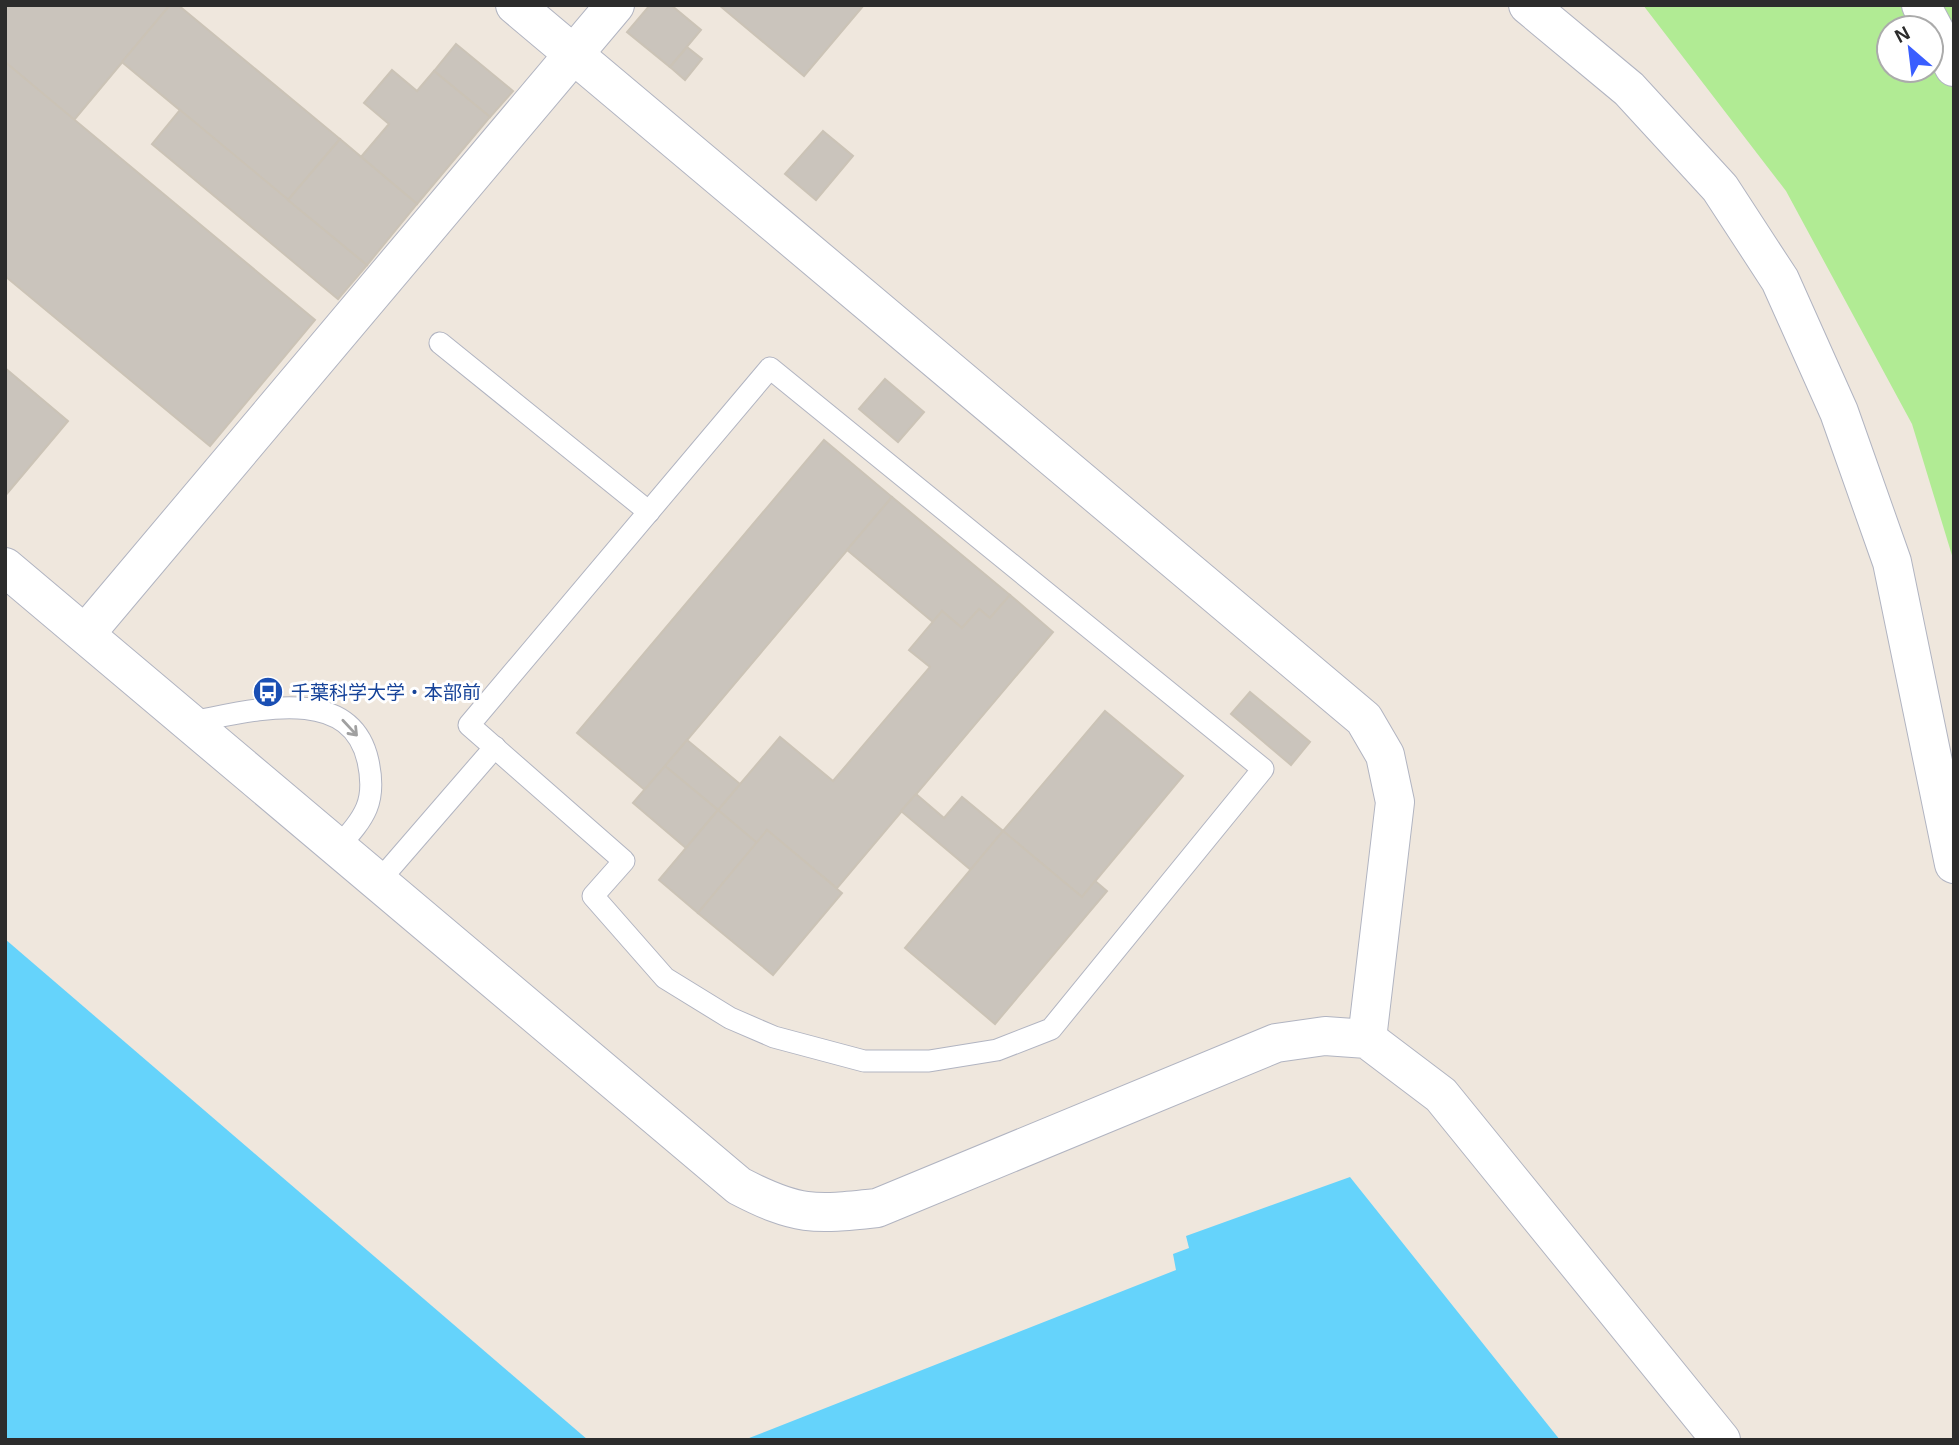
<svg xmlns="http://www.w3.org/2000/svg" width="1959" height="1445" viewBox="0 0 1959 1445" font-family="Arial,'Noto Sans JP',sans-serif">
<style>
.green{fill:#b1eb94;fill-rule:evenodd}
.water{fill:#65d3fb}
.building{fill:#cac4bc;stroke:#cbc3b6;stroke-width:2}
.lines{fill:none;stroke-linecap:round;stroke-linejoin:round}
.service-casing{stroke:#b1b4c1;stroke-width:23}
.minor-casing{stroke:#b1b4c1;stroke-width:40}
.tertiary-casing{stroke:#b1b4c1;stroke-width:40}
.secondary-casing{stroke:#b1b4c1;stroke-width:40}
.service{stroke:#fff;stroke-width:21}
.minor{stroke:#fff;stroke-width:38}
.tertiary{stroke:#fff;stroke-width:38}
.secondary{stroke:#fff;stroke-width:38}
.oneway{stroke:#a0a0a0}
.labels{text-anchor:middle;stroke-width:6;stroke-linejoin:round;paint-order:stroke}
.transit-label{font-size:19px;fill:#164399;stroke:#fff;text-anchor:start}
</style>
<rect width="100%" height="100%" fill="#efe7dd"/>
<path class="green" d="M 1643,5 L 1954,5 L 1954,562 L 1912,424 L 1786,191 ZM 1889,28 L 1931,28 L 1931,70 L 1889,70 Z"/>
<g class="water">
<path d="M 5,939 L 588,1440 L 5,1440 Z"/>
<path d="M 1350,1177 L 1560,1440 L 744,1440 L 1176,1270 L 1173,1254 L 1189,1248 L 1186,1236 Z"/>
</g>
<g class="building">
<path d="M 5,5 L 170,5 L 74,120 L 5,62 Z"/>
<path d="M 170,5 L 178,5 L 340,139 L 288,200 L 122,62 Z"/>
<path d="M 650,5 L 671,5 L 701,30 L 670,67 L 627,32 Z"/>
<path d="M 719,5 L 864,5 L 804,76 Z"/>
<path d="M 456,44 L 513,91 L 490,117 L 434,71 Z"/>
<path d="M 687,47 L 702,59 L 685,80 L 670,67 Z"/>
<path d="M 5,62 L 315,320 L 210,446 L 5,276 Z"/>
<path d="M 392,70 L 417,91 L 434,71 L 490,117 L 417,204 L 361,157 L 389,124 L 364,103 Z"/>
<path d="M 180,110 L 367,265 L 338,299 L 152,144 Z"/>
<path d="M 823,131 L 853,156 L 816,200 L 785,174 Z"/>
<path d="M 340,139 L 417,204 L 367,265 L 288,200 Z"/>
<path d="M 5,368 L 68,421 L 5,496 Z"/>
<path d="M 885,379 L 924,412 L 898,442 L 859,409 Z"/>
<path d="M 824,440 L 892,497 L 645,790 L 577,733 Z"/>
<path d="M 892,497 L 1010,595 L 990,618 L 979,609 L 962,628 L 942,611 L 933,622 L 847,550 Z"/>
<path d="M 1010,595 L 1053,632 L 837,888 L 767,830 L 757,843 L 718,810 L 780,737 L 833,781 L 930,667 L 909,650 L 942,611 L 962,628 L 979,609 L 990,618 Z"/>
<path d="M 1250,692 L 1310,742 L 1291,765 L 1231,714 Z"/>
<path d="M 1105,711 L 1183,776 L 1082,897 L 1003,831 Z"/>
<path d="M 687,740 L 740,784 L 718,810 L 665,766 Z"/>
<path d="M 665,766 L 718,810 L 686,848 L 633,803 Z"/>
<path d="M 916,794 L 944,818 L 962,797 L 1003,831 L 971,870 L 901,811 Z"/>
<path d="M 718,810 L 757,843 L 698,913 L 659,880 Z"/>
<path d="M 767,830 L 842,893 L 773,975 L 698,913 Z"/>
<path d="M 1003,831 L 1082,897 L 1095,881 L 1107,891 L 995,1024 L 905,948 Z"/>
</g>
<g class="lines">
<g class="service-casing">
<g id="service">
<path d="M 440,343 L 649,512"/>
<path d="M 770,368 L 1263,769 L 1051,1029 L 997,1050 L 929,1061 L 864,1061 L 774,1037 L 730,1018 L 665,978 L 593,896 L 624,861 L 469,725 Z"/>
<path d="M 191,722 C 248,712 350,681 368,761 C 377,802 365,817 338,847"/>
<path d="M 379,881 L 495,747"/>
</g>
</g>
<g class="minor-casing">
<path id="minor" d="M 1528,5 L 1629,89 L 1720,188 L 1780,280 L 1839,412 L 1892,562 L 1954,864"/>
</g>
<g class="tertiary-casing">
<g id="tertiary">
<path d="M 515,5 L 1364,719 L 1385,755 L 1395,802 L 1367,1039"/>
<path d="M 5,567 L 739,1186 C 797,1216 813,1215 877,1208 L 1276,1043 L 1325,1036 L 1367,1039 L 1441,1095 L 1721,1440"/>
<path d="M 86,633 L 615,5"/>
</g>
</g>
<g class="secondary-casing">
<path id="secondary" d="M 1921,5 L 1954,67"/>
</g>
<use href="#service" class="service"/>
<use href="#minor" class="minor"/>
<use href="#tertiary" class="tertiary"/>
<use href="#secondary" class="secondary"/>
</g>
<defs><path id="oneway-shaft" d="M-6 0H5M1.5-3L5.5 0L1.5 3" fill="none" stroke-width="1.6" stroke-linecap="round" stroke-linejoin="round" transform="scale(1.75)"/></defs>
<use class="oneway" href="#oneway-shaft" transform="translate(350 728) rotate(47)"/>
<defs>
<g id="bus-disc" transform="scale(1.575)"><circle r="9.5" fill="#1a4fb4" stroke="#fff"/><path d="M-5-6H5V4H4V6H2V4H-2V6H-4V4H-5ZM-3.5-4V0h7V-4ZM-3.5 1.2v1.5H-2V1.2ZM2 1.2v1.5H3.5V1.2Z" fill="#fff"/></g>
</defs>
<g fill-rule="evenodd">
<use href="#bus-disc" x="268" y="692"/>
</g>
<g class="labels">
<g class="transit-label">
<text x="291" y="699">千葉科学大学・本部前</text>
</g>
</g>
<rect width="1959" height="1445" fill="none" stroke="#2c2c2c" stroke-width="14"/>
<g transform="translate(1910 49) rotate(332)"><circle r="33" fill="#ffffff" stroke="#ababab" stroke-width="2"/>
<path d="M0-5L12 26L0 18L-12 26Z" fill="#3a5eff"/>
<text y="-10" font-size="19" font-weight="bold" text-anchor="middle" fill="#2c2c2c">N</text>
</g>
</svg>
